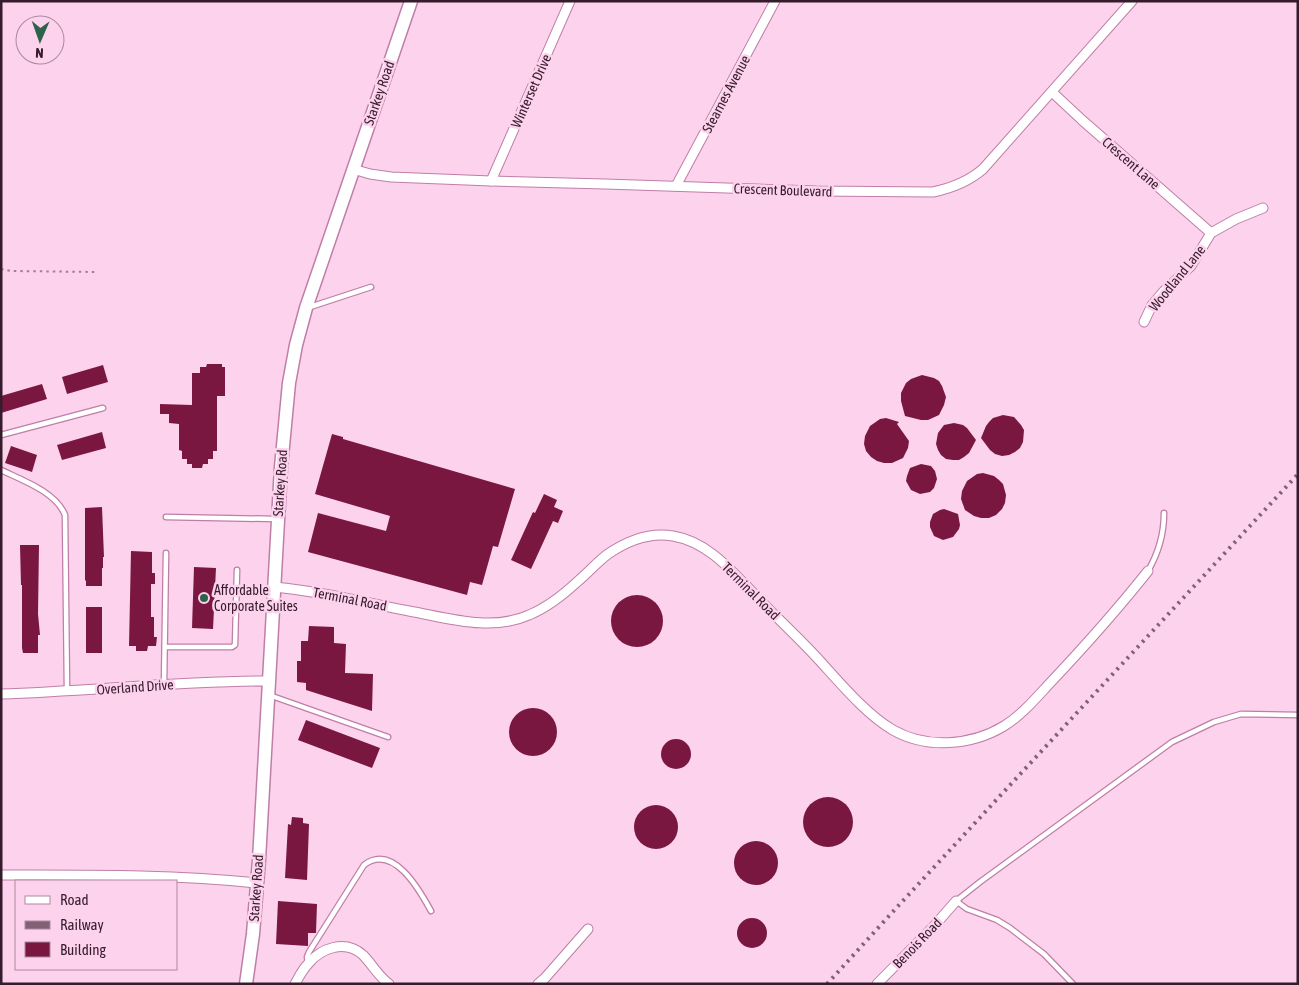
<svg xmlns="http://www.w3.org/2000/svg" width="1299" height="985" viewBox="0 0 1299 985" font-family="'Asap Condensed',sans-serif">
<style>
.building{fill:#7a1740}
.lines{fill:none;stroke-linecap:round;stroke-linejoin:round}
.service-casing{stroke:#bf7ea7;stroke-width:7}
.minor-casing{stroke:#bf7ea7;stroke-width:11}
.secondary-casing{stroke:#bf7ea7;stroke-width:15}
.path{stroke:#a27f95;stroke-width:2;stroke-dasharray:2.5 4;stroke-linecap:butt}
.service{stroke:#fff;stroke-width:4.5}
.minor{stroke:#fff;stroke-width:9}
.secondary{stroke:#fff;stroke-width:12}
.rail{stroke:#826176;stroke-width:4;stroke-dasharray:2.5 5;stroke-linecap:butt}
.poi-dot{fill:#2c634a;stroke:#fdd2ec;stroke-width:2}
.labels{text-anchor:middle;stroke-width:5;stroke-linejoin:round;paint-order:stroke}
.street-label{font-size:14px;fill:#351b2c;stroke:#fdd2ec}
.poi-label{font-size:14px;fill:#351b2c;stroke:#fdd2ec;text-anchor:start}
</style>
<rect width="100%" height="100%" fill="#fdd2ec"/>
<g class="building">
<path d="M 207,364 L 222,364 L 222,367 L 225,367 L 225,396 L 217,396 L 217,451 L 213,451 L 213,459 L 208,459 L 208,464 L 203,464 L 202,468 L 192,468 L 192,464 L 187,464 L 187,459 L 182,459 L 182,451 L 179,450 L 179,424 L 169,423 L 169,414 L 160,414 L 160,404 L 192,405 L 192,373 L 200,373 L 200,367 L 206,367 Z"/>
<path d="M 103,365 L 108,382 L 67,394 L 62,377 Z"/>
<path d="M 922,375 L 934,378 L 939,381 L 942,386 L 946,397 L 944,405 L 939,415 L 928,420 L 921,420 L 905,416 L 901,401 L 901,393 L 906,383 L 911,379 Z"/>
<path d="M 42,384 L 47,399 L 1,413 L 1,396 Z"/>
<path d="M 1003,415 L 1014,417 L 1021,425 L 1024,430 L 1023,442 L 1020,448 L 1015,452 L 1009,455 L 1002,456 L 995,454 L 990,450 L 981,438 L 986,426 L 989,422 L 993,418 Z"/>
<path d="M 886,418 L 899,422 L 897,424 L 909,441 L 908,448 L 903,458 L 892,463 L 884,463 L 877,461 L 871,457 L 866,451 L 864,444 L 865,436 L 870,426 L 880,419 Z"/>
<path d="M 954,423 L 963,425 L 967,428 L 976,440 L 969,453 L 964,457 L 959,460 L 953,460 L 946,459 L 941,455 L 938,450 L 936,444 L 938,433 L 944,425 Z"/>
<path d="M 102,432 L 106,448 L 62,460 L 57,445 Z"/>
<path d="M 332,434 L 343,437 L 343,439 L 515,489 L 498,547 L 493,546 L 482,585 L 470,582 L 467,595 L 308,552 L 318,513 L 386,531 L 390,516 L 315,494 Z"/>
<path d="M 11,446 L 37,455 L 32,472 L 5,463 Z"/>
<path d="M 921,464 L 931,466 L 935,471 L 937,479 L 934,488 L 930,492 L 920,494 L 911,490 L 906,481 L 907,476 L 910,468 Z"/>
<path d="M 983,473 L 994,476 L 999,480 L 1003,484 L 1006,495 L 1005,503 L 1002,509 L 996,515 L 989,518 L 981,518 L 974,516 L 965,510 L 961,499 L 962,491 L 967,481 L 977,474 Z"/>
<path d="M 544,494 L 557,500 L 554,507 L 563,511 L 558,523 L 553,521 L 531,569 L 511,560 L 533,512 L 535,513 Z"/>
<path d="M 102,507 L 104,557 L 103,557 L 103,568 L 102,568 L 102,586 L 86,586 L 86,580 L 85,581 L 85,508 Z"/>
<path d="M 944,509 L 958,514 L 960,525 L 959,529 L 953,537 L 943,540 L 934,536 L 930,527 L 930,522 L 933,514 L 940,510 Z"/>
<path d="M 20,545 L 39,545 L 38,614 L 40,635 L 38,635 L 38,653 L 23,653 L 22,648 L 22,585 L 21,585 Z"/>
<path d="M 131,551 L 152,552 L 152,573 L 155,573 L 155,584 L 151,584 L 151,617 L 154,617 L 154,637 L 157,637 L 156,646 L 148,646 L 147,651 L 136,651 L 136,646 L 129,646 Z"/>
<path d="M 194,567 L 216,568 L 213,629 L 192,628 Z"/>
<circle cx="637" cy="621" r="26"/>
<rect x="86" y="607" width="16" height="46"/>
<path d="M 309,626 L 334,627 L 334,643 L 346,644 L 345,673 L 373,674 L 372,711 L 306,690 L 306,683 L 297,682 L 297,661 L 301,661 L 301,641 L 308,641 Z"/>
<circle cx="533" cy="732" r="24"/>
<path d="M 306,720 L 380,748 L 372,768 L 298,740 Z"/>
<circle cx="676" cy="754" r="15"/>
<circle cx="828" cy="822" r="25"/>
<circle cx="656" cy="827" r="22"/>
<path d="M 292,817 L 303,818 L 303,823 L 309,824 L 307,880 L 285,878 L 288,824 L 291,825 Z"/>
<circle cx="756" cy="863" r="22"/>
<path d="M 278,901 L 317,904 L 316,933 L 308,933 L 308,946 L 276,944 Z"/>
<circle cx="752" cy="933" r="15"/>
</g>
<g class="lines">
<g class="service-casing">
<g id="service">
<path d="M 310,307 L 371,287"/>
<path d="M 1,435 L 103,408"/>
<path d="M 1,470 C 22,480 56,492 65,515 L 67,690"/>
<path d="M 166,517 L 276,519"/>
<path d="M 1148,571 C 1159,552 1164,535 1164,513"/>
<path d="M 165,647 L 232,647 L 235,645 L 237,570"/>
<path d="M 164,685 L 166,553"/>
<path d="M 269,695 L 388,737"/>
<path d="M 308,963 L 307,957 L 309,952 L 364,865 C 393,843 419,889 431,911"/>
<path d="M 1073,984 L 1044,954 L 1010,928 L 997,920 L 967,909 L 956,901 L 980,882 L 1172,742 L 1214,722 L 1241,714 L 1298,715"/>
</g>
</g>
<g class="minor-casing">
<g id="minor">
<path d="M 1052,92 L 1082,120 L 1211,233"/>
<path d="M 353,169 L 370,174 L 391,177 L 491,181 L 605,184 L 816,191 L 933,192 C 952,188 968,182 983,169 L 1132,1"/>
<path d="M 491,181 L 570,1"/>
<path d="M 676,186 L 775,1"/>
<path d="M 1144,322 L 1152,305 L 1164,291 L 1191,266 L 1211,233 L 1236,219 L 1263,208"/>
<path d="M 274,587 C 319,591 364,602 409,611 C 448,618 491,632 529,615 C 546,608 563,595 577,582 C 588,573 597,562 608,554 C 627,541 650,532 673,536 C 710,542 735,575 760,600 C 780,621 801,640 820,661 C 840,683 867,715 893,730 C 926,749 971,746 1004,726 C 1022,715 1036,698 1050,683 C 1084,647 1117,610 1148,571"/>
<path d="M 1,694 C 90,691 180,681 269,681"/>
<path d="M 1,875 C 86,875 172,874 257,883"/>
<path d="M 295,984 C 299,977 302,970 308,964 C 321,948 345,939 363,955 C 372,964 378,976 389,984"/>
<path d="M 538,984 L 545,978 L 588,929"/>
<path d="M 877,984 L 935,925 L 956,901"/>
</g>
</g>
<g class="secondary-casing">
<path id="secondary" d="M 246,984 L 253,934 L 259,860 L 281,467 L 289,383 L 296,345 L 306,308 L 411,1"/>
</g>
<path class="path" d="M 1,269 L 11,271 L 97,272"/>
<use href="#service" class="service"/>
<use href="#minor" class="minor"/>
<use href="#secondary" class="secondary"/>
<path class="rail" d="M 827,984 L 899,905 L 1298,474"/>
</g>
<circle class="poi-dot" cx="204" cy="598" r="5"/>
<g class="labels">
<g class="street-label">
<text transform="translate(531 91) rotate(-66)" y="5">Winterset Drive</text>
<text transform="translate(379 93) rotate(-71)" y="5">Starkey Road</text>
<text transform="translate(726 94) rotate(-62)" y="5">Stearnes Avenue</text>
<text transform="translate(1131 163) rotate(41)" y="5">Crescent Lane</text>
<text transform="translate(783 190) rotate(2)" y="5">Crescent Boulevard</text>
<text transform="translate(1177 278) rotate(-51)" y="5">Woodland Lane</text>
<text transform="translate(280 483) rotate(-86)" y="5">Starkey Road</text>
<text transform="translate(751 591) rotate(45)" y="5">Terminal Road</text>
<text transform="translate(350 599) rotate(11)" y="5">Terminal Road</text>
<text transform="translate(135 687) rotate(-4)" y="5">Overland Drive</text>
<text transform="translate(256 888) rotate(-86)" y="5">Starkey Road</text>
<text transform="translate(917 943) rotate(-46)" y="5">Benois Road</text>
</g>
<g class="poi-label">
<text x="214" y="595">Affordable<tspan x="214" dy="16">Corporate Suites</tspan></text>
</g>
</g>
<rect width="1299" height="985" fill="none" stroke="#351b2c" stroke-width="5"/>
<rect x="15" y="880" width="162" height="90" fill="#fdd2ec" stroke="#ad899f"/>
<rect x="25" y="896" width="25" height="8" fill="#ffffff" stroke="#ad899f"/>
<text x="60" y="905" font-size="15" fill="#351b2c">Road</text>
<rect x="25" y="921" width="25" height="8" fill="#826176" stroke="#ad899f"/>
<text x="60" y="930" font-size="15" fill="#351b2c">Railway</text>
<rect x="25" y="942" width="25" height="15" fill="#7a1740" stroke="#ad899f"/>
<text x="60" y="955" font-size="15" fill="#351b2c">Building</text>
<g transform="translate(40 40) rotate(182)"><circle r="24" fill="#fdd2ec" stroke="#ad899f"/>
<path d="M0-4L9 19L0 12L-9 19Z" fill="#2c634a"/>
<text y="-8" font-size="14" font-weight="bold" text-anchor="middle" fill="#351b2c">N</text>
</g>
</svg>
